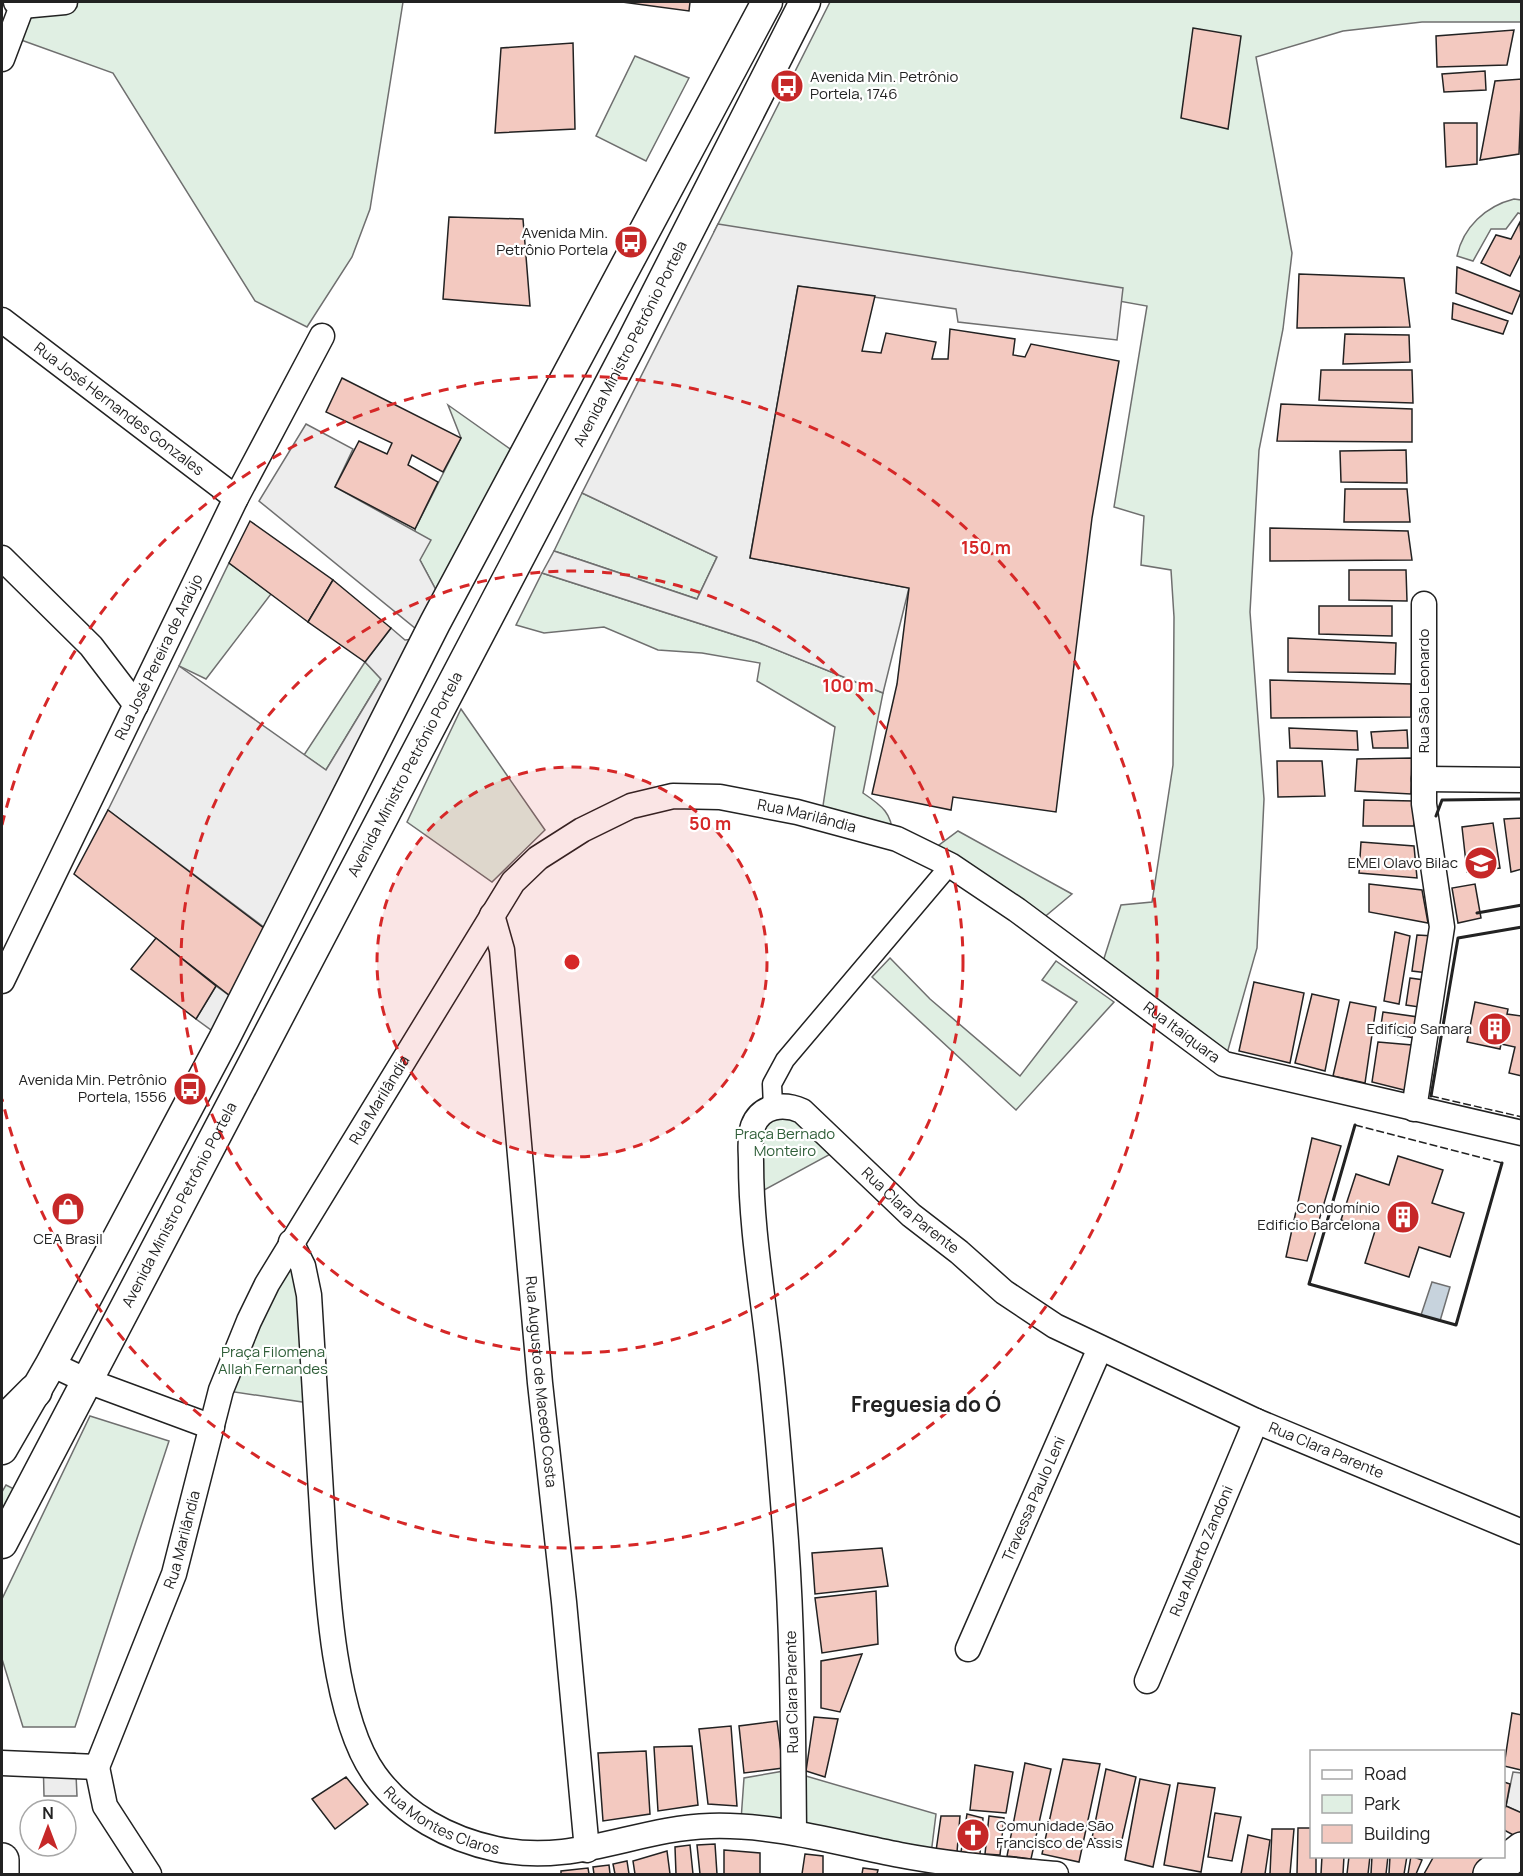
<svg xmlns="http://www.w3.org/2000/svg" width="1523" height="1876" viewBox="0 0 1523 1876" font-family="Manrope,sans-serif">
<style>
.green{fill:#e0efe3;stroke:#6f6f6f;stroke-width:1.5}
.parking{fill:#ededed;stroke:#6f6f6f;stroke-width:1.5}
.water{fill:#c7d3dd;stroke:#6f6f6f;stroke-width:1.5}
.building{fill:#f3c9c0;stroke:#222;stroke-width:1.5}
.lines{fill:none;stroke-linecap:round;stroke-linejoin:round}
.pedestrian-casing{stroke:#222;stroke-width:21}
.minor-casing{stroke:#222;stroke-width:27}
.tertiary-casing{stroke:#222;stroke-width:33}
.secondary-casing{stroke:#222;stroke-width:36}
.pedestrian{stroke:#fff;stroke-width:18}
.minor{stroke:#fff;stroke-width:24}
.tertiary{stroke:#fff;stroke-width:30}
.secondary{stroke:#fff;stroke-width:33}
.fence{stroke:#222;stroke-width:1.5;stroke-dasharray:8 3;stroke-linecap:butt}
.wall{stroke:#222;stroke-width:3}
.ring{fill:none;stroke:#d62828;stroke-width:3;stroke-dasharray:10 8}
.labels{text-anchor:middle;stroke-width:4.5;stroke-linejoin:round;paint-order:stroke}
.poi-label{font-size:15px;fill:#222;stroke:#fff;text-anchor:end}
.street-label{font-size:15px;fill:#222;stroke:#fff}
.park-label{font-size:15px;fill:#2f5e38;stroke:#fff}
.district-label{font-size:21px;font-weight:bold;fill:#222;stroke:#fff}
.centre{fill:#d62828;stroke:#fff;stroke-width:3}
.ring-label{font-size:18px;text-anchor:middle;font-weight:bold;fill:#d62828;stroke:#fff;stroke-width:4.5;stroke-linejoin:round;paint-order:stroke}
</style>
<rect width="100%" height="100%" fill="#fff"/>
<g class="green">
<path d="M 62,2 L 403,2 L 370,209 L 352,257 L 307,327 L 255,301 L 113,73 L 10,36 L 22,6 Z"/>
<path d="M 830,2 L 1521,2 L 1521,22 L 1422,22 L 1343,31 L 1256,57 L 1292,253 L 1283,329 L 1259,450 L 1250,612 L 1264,799 L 1257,948 L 1224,1064 L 1100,971 L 1121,905 L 1152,902 L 1173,765 L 1174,617 L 1171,570 L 1141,565 L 1144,516 L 1114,507 L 1147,306 L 783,241 L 714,232 Z"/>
<path d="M 635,56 L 689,78 L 646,161 L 596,136 Z"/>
<path d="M 1514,199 L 1521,200 L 1521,214 L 1518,213 L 1506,229 L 1491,229 L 1473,261 L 1457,256 C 1463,227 1486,206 1514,199 Z"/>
<path d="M 448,405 L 523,458 L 444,605 L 420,560 L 415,529 L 461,438 Z"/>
<path d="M 582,493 L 717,557 L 697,599 L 554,551 Z"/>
<path d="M 229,563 L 271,594 L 206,679 L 179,666 Z"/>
<path d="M 542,573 L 757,642 L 883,693 L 863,793 C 881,805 894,814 892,838 L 821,819 L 835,727 L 757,681 L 760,663 L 702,653 L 658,650 L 604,627 L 544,633 L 516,625 Z"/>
<path d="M 365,662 L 381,679 L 326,770 L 304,755 Z"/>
<path d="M 461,709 L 545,830 L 492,882 L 407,822 Z"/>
<path d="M 958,831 L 1072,894 L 1036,924 L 927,854 Z"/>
<path d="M 890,958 L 930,999 L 1020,1076 L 1077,1002 L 1042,980 L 1056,961 L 1114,1002 L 1016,1110 L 872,977 Z"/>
<path d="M 787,1110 L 838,1150 L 755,1195 L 763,1118 Z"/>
<path d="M 291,1242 L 316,1404 L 221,1390 Z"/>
<path d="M 90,1416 L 169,1441 L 75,1727 L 23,1727 L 2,1659 L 2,1599 Z"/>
<path d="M 6,1485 L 14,1489 L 2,1511 L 2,1492 Z"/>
<path d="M 784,1771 L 785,1814 L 772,1824 L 741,1820 L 744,1778 Z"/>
<path d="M 799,1774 L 936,1814 L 931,1854 L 795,1827 Z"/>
</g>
<g class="parking">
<path d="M 718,224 L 1123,288 L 1117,340 L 958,322 L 956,309 L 798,286 L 750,558 L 909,588 L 883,693 L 757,642 L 542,573 L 554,551 L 697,599 L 717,557 L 582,493 Z"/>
<path d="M 306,424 L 353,449 L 335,487 L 431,540 L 420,560 L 444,605 L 273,934 L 108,810 L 179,666 L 326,770 L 381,679 L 365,662 L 391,628 L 405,640 L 427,638 L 259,501 Z"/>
<path d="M 216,986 L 234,999 L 218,1035 L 196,1019 Z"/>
<path d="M 75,1753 L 77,1796 L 44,1796 L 43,1755 Z"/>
<path d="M 1513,1772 L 1521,1773 L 1521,1813 L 1506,1806 Z"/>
</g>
<path class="water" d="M 1432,1282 L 1450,1287 L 1440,1321 L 1421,1315 Z"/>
<g class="building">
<path d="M 622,2 L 690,2 L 689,11 Z"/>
<path d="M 1193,28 L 1241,36 L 1228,129 L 1181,118 Z"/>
<path d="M 1514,30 L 1507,65 L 1437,67 L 1436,36 Z"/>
<path d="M 573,43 L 575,129 L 495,133 L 501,48 Z"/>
<path d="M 1485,71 L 1486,90 L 1444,92 L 1442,74 Z"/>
<path d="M 1522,79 L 1519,154 L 1480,160 L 1495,81 Z"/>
<path d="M 1444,123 L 1477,123 L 1477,164 L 1446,167 Z"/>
<path d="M 449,217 L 523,219 L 530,306 L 443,299 Z"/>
<path d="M 1520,222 L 1522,252 L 1510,276 L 1481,263 L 1496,235 L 1511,239 Z"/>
<path d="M 1457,267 L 1521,292 L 1512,314 L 1456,293 Z"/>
<path d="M 1299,274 L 1404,278 L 1410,327 L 1297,328 Z"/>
<path d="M 798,286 L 875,296 L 862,351 L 881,353 L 886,333 L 936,342 L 932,359 L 948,359 L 950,329 L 1015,339 L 1013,355 L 1025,357 L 1031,344 L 1119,361 L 1092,518 L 1056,812 L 953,797 L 951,810 L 872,794 L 897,684 L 909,588 L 750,558 Z"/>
<path d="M 1453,303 L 1508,321 L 1503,334 L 1452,319 Z"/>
<path d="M 1345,334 L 1409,335 L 1410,362 L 1343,364 Z"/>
<path d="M 1321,370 L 1412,370 L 1413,403 L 1319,400 Z"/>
<path d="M 342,378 L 461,438 L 443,472 L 412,455 L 408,465 L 438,482 L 415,529 L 335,487 L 359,441 L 387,454 L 392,443 L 326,412 Z"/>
<path d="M 1281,404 L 1412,409 L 1412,442 L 1277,441 Z"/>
<path d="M 1406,450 L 1407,483 L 1341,482 L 1340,451 Z"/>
<path d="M 1345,489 L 1407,489 L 1410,522 L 1344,522 Z"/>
<path d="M 250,521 L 333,580 L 308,622 L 229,563 Z"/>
<path d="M 1270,528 L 1408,531 L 1412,560 L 1270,561 Z"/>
<path d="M 1349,570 L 1406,570 L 1407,601 L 1349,600 Z"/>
<path d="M 333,580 L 391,628 L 365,662 L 308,622 Z"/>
<path d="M 1319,606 L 1392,606 L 1392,636 L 1319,634 Z"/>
<path d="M 1288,638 L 1396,643 L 1395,674 L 1288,672 Z"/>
<path d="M 1270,680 L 1411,684 L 1411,717 L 1271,718 Z"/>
<path d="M 1289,728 L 1357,731 L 1358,750 L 1290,748 Z"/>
<path d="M 1407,730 L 1408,748 L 1373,748 L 1371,732 Z"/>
<path d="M 1412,758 L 1411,794 L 1355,791 L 1357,759 Z"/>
<path d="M 1277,761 L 1322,761 L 1325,796 L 1278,797 Z"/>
<path d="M 1364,800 L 1414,801 L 1414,826 L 1363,826 Z"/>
<path d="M 108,810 L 273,935 L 234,999 L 74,874 Z"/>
<path d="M 1522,818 L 1522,869 L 1511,872 L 1504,819 Z"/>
<path d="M 1493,823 L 1500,868 L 1467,872 L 1462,827 Z"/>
<path d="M 1361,842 L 1414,846 L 1417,878 L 1359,873 Z"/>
<path d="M 1369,884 L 1422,890 L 1428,923 L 1369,912 Z"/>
<path d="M 1475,884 L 1481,918 L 1458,923 L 1452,888 Z"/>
<path d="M 1395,932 L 1410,936 L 1399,1004 L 1384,1001 Z"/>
<path d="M 1417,935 L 1434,936 L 1428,973 L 1412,971 Z"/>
<path d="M 156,938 L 216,986 L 196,1019 L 131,969 Z"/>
<path d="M 1410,978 L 1424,980 L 1419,1007 L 1406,1005 Z"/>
<path d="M 1254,982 L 1304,993 L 1290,1063 L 1239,1051 Z"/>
<path d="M 1312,994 L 1339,1000 L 1325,1071 L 1295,1063 Z"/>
<path d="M 1350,1002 L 1376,1007 L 1365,1083 L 1333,1076 Z"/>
<path d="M 1475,1002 L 1508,1009 L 1507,1014 L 1521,1016 L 1522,1012 L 1522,1076 L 1509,1073 L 1515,1047 L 1501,1044 L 1500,1049 L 1467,1042 Z"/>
<path d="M 1383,1012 L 1418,1017 L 1414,1038 L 1380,1032 Z"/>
<path d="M 1378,1042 L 1412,1045 L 1408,1091 L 1372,1082 Z"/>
<path d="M 1312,1138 L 1341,1146 L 1307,1261 L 1286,1257 Z"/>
<path d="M 1398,1156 L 1443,1170 L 1432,1203 L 1464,1213 L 1450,1257 L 1419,1247 L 1409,1277 L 1365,1263 L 1375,1231 L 1341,1220 L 1356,1174 L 1389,1185 Z"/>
<path d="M 882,1548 L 888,1586 L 815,1594 L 812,1553 Z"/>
<path d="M 876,1591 L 878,1644 L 822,1653 L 815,1598 Z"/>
<path d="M 862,1654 L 840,1712 L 821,1708 L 821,1661 Z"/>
<path d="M 1512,1713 L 1522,1715 L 1521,1770 L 1504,1766 Z"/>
<path d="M 814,1717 L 838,1719 L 825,1777 L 806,1771 Z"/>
<path d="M 777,1721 L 783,1768 L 744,1773 L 739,1726 Z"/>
<path d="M 731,1726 L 737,1806 L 708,1804 L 699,1729 Z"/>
<path d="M 692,1746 L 698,1805 L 658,1811 L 654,1747 Z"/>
<path d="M 646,1751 L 650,1814 L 603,1821 L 598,1753 Z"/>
<path d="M 1063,1759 L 1100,1764 L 1079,1862 L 1042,1854 Z"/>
<path d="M 1025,1763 L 1051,1769 L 1031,1859 L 1007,1856 Z"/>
<path d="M 975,1765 L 1013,1772 L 1006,1813 L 970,1810 Z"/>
<path d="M 1106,1769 L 1136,1777 L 1121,1844 L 1092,1838 Z"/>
<path d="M 346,1777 L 368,1804 L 335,1829 L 312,1799 Z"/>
<path d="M 1140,1779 L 1170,1785 L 1153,1867 L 1125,1860 Z"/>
<path d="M 1504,1782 L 1510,1784 L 1506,1806 L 1504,1806 Z"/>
<path d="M 1178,1783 L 1215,1788 L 1201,1872 L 1164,1865 Z"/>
<path d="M 1506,1806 L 1522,1813 L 1522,1834 L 1517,1837 L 1504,1830 L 1504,1809 Z"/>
<path d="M 1215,1813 L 1241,1817 L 1232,1861 L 1208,1857 Z"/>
<path d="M 967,1814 L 983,1818 L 980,1854 L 961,1852 Z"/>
<path d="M 941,1816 L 960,1816 L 957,1852 L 936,1851 Z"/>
<path d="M 989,1816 L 1004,1818 L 1000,1855 L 985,1854 Z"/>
<path d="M 1298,1828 L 1312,1828 L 1312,1856 L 1316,1856 L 1316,1874 L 1297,1874 Z"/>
<path d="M 1272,1829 L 1294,1829 L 1290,1874 L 1270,1874 Z"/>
<path d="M 1248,1835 L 1270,1840 L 1265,1874 L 1241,1874 Z"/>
<path d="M 715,1844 L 717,1874 L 700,1874 L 697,1845 Z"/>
<path d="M 690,1845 L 693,1874 L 676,1874 L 675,1847 Z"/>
<path d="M 724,1850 L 760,1853 L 760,1874 L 724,1874 Z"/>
<path d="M 667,1851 L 670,1874 L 635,1874 L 633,1861 Z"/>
<path d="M 805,1854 L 823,1856 L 823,1874 L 802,1874 Z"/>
<path d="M 1322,1856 L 1344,1856 L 1343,1874 L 1321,1874 Z"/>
<path d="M 1349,1856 L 1370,1856 L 1368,1874 L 1347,1874 Z"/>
<path d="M 1372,1856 L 1388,1856 L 1386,1874 L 1371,1874 Z"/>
<path d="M 1390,1856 L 1407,1856 L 1404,1874 L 1389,1874 Z"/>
<path d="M 1411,1856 L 1422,1860 L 1416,1874 L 1408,1874 Z"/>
<path d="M 1434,1856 L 1491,1856 L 1472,1874 L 1424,1874 Z"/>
<path d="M 627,1861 L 629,1874 L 615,1874 L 613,1864 Z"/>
<path d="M 609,1865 L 610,1874 L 594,1874 L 593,1867 Z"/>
<path d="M 588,1868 L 589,1874 L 561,1874 L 561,1871 Z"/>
<path d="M 863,1868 L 878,1870 L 877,1874 L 862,1874 Z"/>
</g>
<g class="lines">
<g class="pedestrian-casing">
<path id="pedestrian" d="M 773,1107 L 772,1084 L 785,1060 L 950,865"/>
</g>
<g class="minor-casing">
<g id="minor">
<path d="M 16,2 L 22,6 L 65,2"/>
<path d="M 2,59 L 22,6"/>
<path id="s1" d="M 2,320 L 236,498"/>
<path d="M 2,558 L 91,646 L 136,705"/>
<path d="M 1424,779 L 1522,780"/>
<path id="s2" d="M 492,915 L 502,950 L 540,1383 L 564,1602 L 587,1850"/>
<path id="s3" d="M 2,981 L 236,498 L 322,336"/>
<path d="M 1414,1109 L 1442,927 L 1424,804 L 1424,604"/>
<path id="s4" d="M 291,1242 L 303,1266 L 309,1295 C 313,1361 317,1427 321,1493 C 326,1570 330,1713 375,1775 C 404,1815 449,1839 496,1849 C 574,1866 636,1828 710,1826 C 776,1824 837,1843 900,1855 C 952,1865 1004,1869 1056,1874"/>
<path d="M 51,1364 L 85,1380 L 212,1427"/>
<path id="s5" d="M 968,1649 L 1100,1348"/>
<path id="s6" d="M 1147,1681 L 1256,1421"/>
<path d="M 2,1763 L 97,1767"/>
<path id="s7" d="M 97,1767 L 174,1574 L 221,1390 L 249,1321 L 267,1284 L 513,882 L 538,858 L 582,830 L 631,806 L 673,796 L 720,797 L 797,812 L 897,839 L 950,865 L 1017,910 L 1224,1064 L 1522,1133"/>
<path d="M 97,1767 L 105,1806 L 149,1874"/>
<path id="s8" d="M 794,1831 C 793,1734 793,1638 786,1541 C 781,1475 776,1408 768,1343 C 761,1283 751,1223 751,1162 C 751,1150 749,1138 753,1126 C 761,1105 784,1103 802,1111 L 911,1215 L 959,1252 L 1004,1292 L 1055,1326 L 1256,1421 L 1522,1532"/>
</g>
</g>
<g class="tertiary-casing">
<g id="tertiary">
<path d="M 2,1449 L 51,1364 L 224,1039 L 435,623 L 767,2"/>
<path id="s9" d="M 2,1543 L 631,344 L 805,2"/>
</g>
</g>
<g class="secondary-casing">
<g id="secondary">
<path d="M 2,1424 L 35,1391"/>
<path d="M 2,1860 L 2,1874"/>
<path d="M 1490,1874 L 1522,1849"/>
</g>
</g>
<use href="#pedestrian" class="pedestrian"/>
<use href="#minor" class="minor"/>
<use href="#tertiary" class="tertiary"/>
<use href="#secondary" class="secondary"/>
<g class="fence">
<path d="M 1431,1096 L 1522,1117"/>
<path d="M 1355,1125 L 1502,1163"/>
</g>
<g class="wall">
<path d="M 1436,816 L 1442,800 L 1522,799"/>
<path d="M 1477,913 L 1522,905"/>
<path d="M 1431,1096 L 1458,938 L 1522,927"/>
<path d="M 1355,1125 L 1309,1284 L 1456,1325 L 1502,1163"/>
</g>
</g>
<circle cx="572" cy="962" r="195" fill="#d62828" fill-opacity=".12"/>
<g class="ring">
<circle cx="572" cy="962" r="195"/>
<circle cx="572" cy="962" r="391"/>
<path d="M2 825A586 586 0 1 1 2 1099"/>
</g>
<defs>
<g id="bus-disc" transform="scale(1.725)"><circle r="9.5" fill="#c62828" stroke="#fff"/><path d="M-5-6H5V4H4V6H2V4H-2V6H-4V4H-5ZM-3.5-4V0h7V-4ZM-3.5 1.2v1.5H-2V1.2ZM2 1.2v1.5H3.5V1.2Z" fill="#fff"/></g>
<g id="school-disc" transform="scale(1.725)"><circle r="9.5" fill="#c62828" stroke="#fff"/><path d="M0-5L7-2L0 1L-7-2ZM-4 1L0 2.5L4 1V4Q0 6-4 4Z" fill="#fff"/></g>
<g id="building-disc" transform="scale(1.725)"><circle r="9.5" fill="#c62828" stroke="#fff"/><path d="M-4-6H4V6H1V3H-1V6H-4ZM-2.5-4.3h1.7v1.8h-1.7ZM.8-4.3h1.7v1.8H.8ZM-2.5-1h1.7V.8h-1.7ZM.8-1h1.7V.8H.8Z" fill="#fff"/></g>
<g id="shop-disc" transform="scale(1.725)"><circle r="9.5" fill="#c62828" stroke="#fff"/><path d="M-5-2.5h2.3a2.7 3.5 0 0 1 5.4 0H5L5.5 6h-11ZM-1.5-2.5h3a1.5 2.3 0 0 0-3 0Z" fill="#fff"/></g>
<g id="church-disc" transform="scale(1.725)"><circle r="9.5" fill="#c62828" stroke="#fff"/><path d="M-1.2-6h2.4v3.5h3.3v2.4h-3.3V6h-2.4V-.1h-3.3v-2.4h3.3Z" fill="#fff"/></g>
</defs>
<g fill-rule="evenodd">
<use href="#bus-disc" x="787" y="86"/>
<use href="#bus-disc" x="631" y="242"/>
<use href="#school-disc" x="1481" y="863"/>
<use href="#building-disc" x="1495" y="1029"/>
<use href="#bus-disc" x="190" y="1089"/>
<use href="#shop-disc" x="68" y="1209"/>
<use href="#building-disc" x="1403" y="1217"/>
<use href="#church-disc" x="973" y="1835"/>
</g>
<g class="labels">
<g class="poi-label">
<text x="810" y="82" text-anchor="start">Avenida Min. Petrônio<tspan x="810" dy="17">Portela, 1746</tspan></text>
<text x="608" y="238">Avenida Min.<tspan x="608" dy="17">Petrônio Portela</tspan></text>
<text x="1458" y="868">EMEI Olavo Bilac</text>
<text x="1472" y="1034">Edifício Samara</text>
<text x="167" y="1085">Avenida Min. Petrônio<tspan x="167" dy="17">Portela, 1556</tspan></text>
<text x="1380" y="1213">Condomínio<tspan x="1380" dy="17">Edificio Barcelona</tspan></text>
<text x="68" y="1244" text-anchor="middle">CEA Brasil</text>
<text x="996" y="1831" text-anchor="start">Comunidade São<tspan x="996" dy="17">Francisco de Assis</tspan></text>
</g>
<g class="street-label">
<text dy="5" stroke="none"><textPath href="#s9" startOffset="1354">Avenida Ministro Petrônio Portela</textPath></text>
<text dy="5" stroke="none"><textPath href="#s1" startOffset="147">Rua José Hernandes Gonzales</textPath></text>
<text dy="5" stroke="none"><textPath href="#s3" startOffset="360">Rua José Pereira de Araújo</textPath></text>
<text transform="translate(1424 691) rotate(-90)" y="5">Rua São Leonardo</text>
<text dy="5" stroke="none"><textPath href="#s9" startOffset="868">Avenida Ministro Petrônio Portela</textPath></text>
<text dy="5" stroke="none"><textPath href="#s7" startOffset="1305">Rua Marilândia</textPath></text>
<text dy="5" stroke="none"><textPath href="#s7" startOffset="1743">Rua Itaiquara</textPath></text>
<text dy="5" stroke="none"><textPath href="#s7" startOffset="729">Rua Marilândia</textPath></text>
<text dy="5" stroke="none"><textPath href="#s9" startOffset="382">Avenida Ministro Petrônio Portela</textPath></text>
<text dy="5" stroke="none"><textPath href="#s8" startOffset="912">Rua Clara Parente</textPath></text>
<text dy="5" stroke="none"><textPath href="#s2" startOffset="470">Rua Augusto de Macedo Costa</textPath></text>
<text dy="5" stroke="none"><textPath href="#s8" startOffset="1396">Rua Clara Parente</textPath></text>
<text dy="5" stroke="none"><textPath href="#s5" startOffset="164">Travessa Paulo Leni</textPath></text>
<text dy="5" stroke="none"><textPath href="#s7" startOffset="243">Rua Marilândia</textPath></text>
<text dy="5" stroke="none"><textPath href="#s6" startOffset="141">Rua Alberto Zandoni</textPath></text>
<text transform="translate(792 1692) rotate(-91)" y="5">Rua Clara Parente</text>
<text dy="5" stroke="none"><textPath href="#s4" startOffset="628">Rua Montes Claros</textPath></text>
</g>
<g class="park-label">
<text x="785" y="1139">Praça Bernado<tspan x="785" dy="17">Monteiro</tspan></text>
<text x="273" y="1357">Praça Filomena<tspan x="273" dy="17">Allah Fernandes</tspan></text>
</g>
<g class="district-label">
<text x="926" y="1412">Freguesia do Ó</text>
</g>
</g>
<circle cx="572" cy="962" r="9" class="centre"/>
<g class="ring-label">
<text x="986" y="554">150 m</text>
<text x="848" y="692">100 m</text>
<text x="710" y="830">50 m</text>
</g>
<rect width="1523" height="1876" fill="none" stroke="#222222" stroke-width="6"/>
<rect x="1310" y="1750" width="195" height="108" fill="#ffffff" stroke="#a7a7a7" stroke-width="1.5"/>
<rect x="1322" y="1770" width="30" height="9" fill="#ffffff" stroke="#a7a7a7" stroke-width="1.5"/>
<text x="1364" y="1780" font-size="18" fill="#222222">Road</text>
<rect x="1322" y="1795" width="30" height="18" fill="#e0efe3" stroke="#a7a7a7" stroke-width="1.5"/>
<text x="1364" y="1810" font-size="18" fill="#222222">Park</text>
<rect x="1322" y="1825" width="30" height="18" fill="#f3c9c0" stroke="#a7a7a7" stroke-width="1.5"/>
<text x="1364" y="1840" font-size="18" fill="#222222">Building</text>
<g transform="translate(48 1828)"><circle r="28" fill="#ffffff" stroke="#a7a7a7" stroke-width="1.5"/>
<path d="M0-4.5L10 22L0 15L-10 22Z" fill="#c62828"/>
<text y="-9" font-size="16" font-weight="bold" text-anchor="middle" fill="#222222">N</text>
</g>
</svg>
